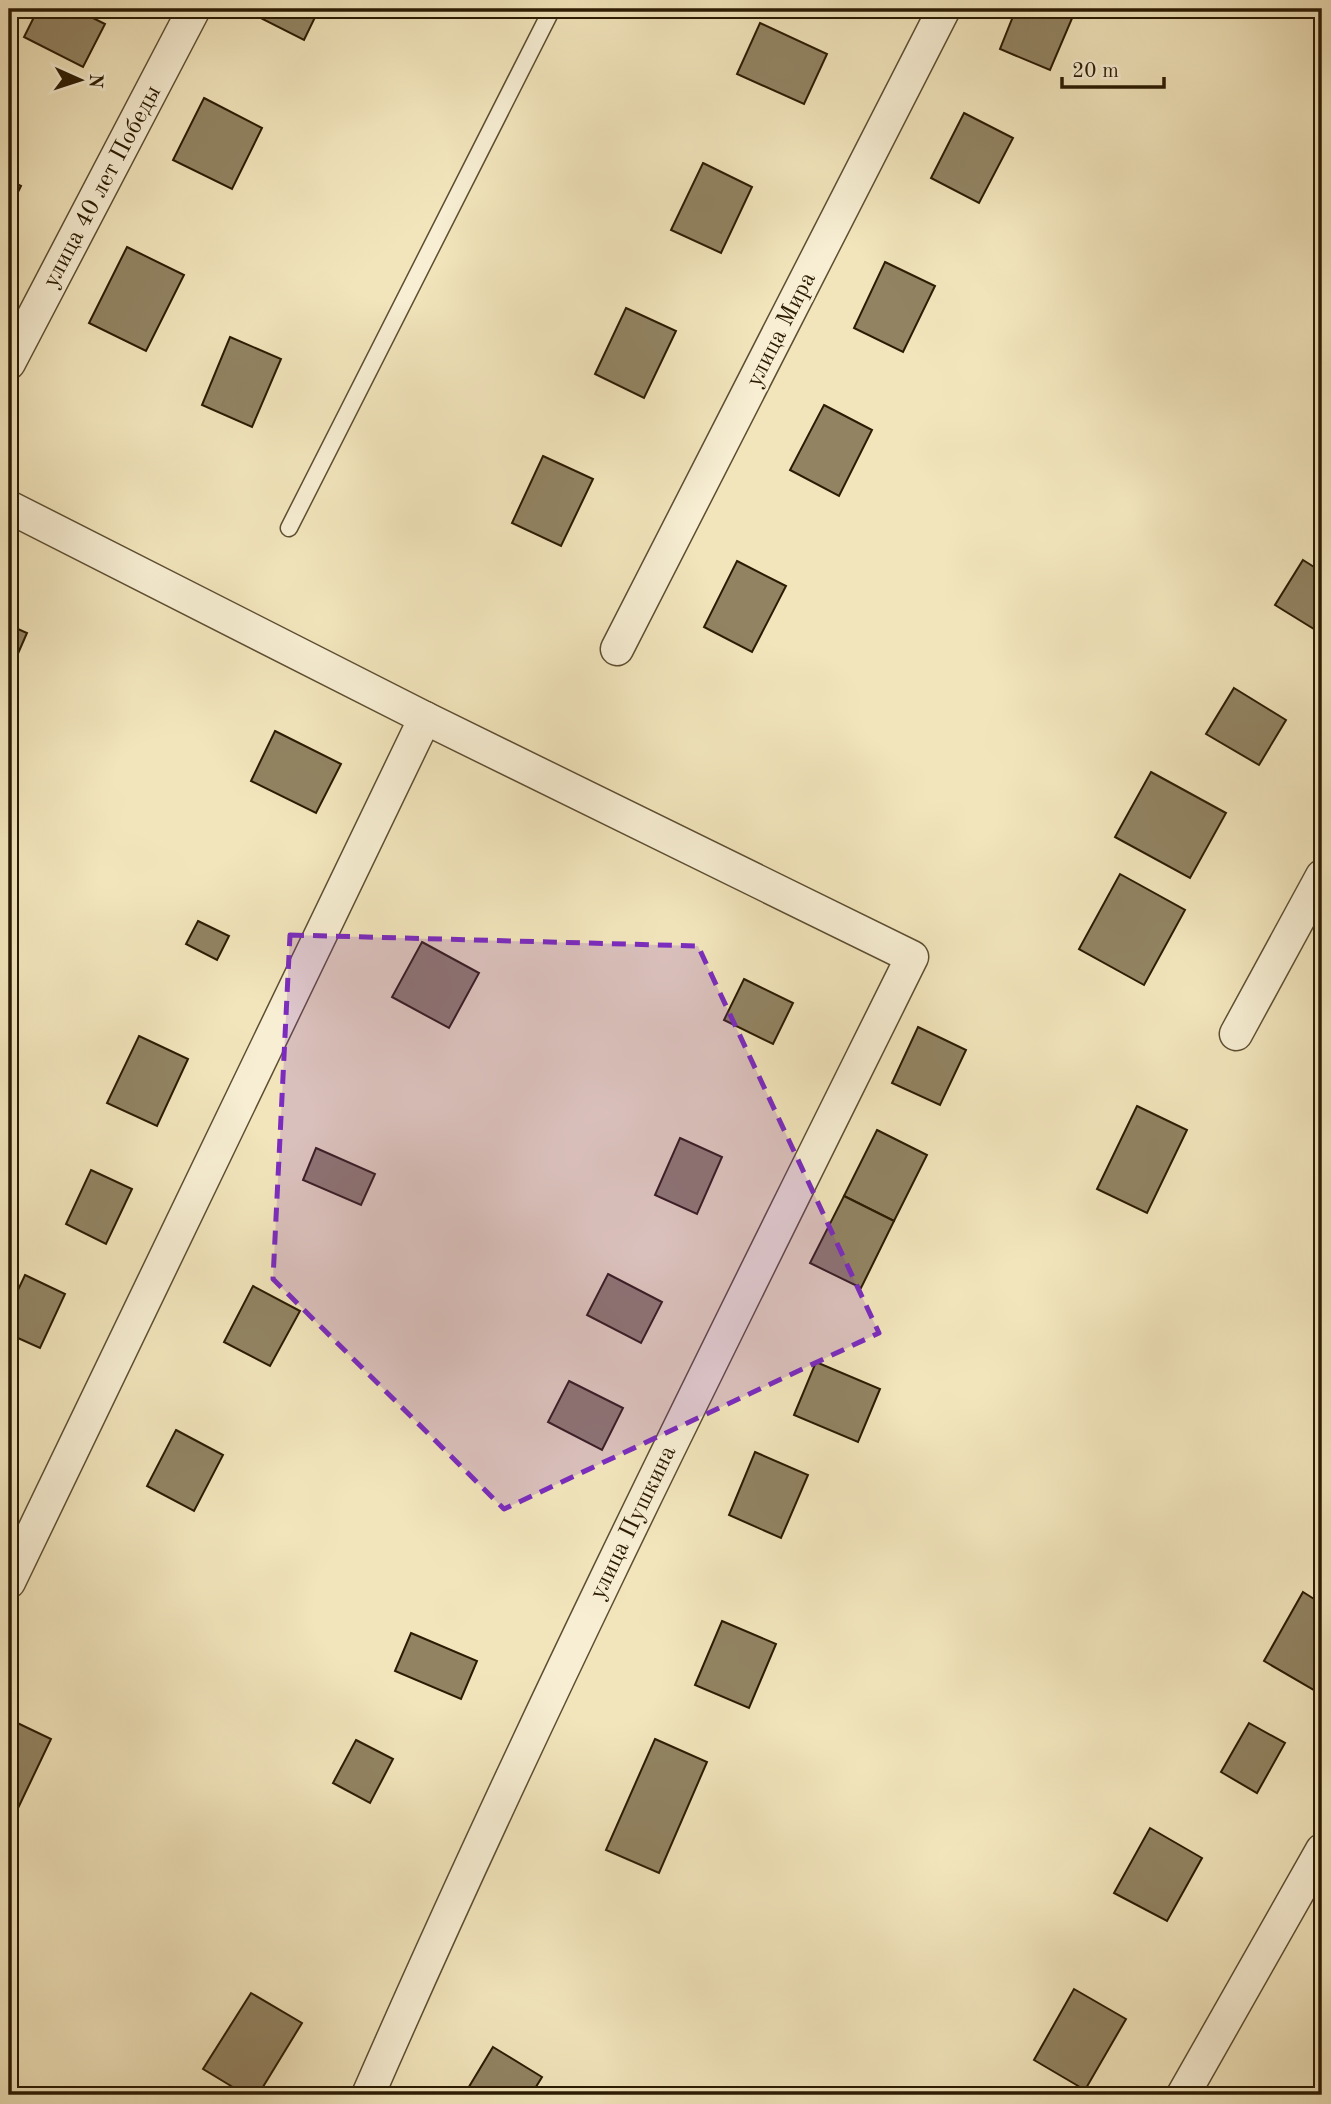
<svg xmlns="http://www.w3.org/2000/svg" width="1331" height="2104" viewBox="0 0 1331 2104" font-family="'Old Standard TT',serif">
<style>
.building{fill:#928463;stroke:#2b1b03;stroke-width:2}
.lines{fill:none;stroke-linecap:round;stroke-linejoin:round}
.lane-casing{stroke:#5d4e31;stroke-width:19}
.street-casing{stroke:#5d4e31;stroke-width:35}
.lane{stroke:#f7eed3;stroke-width:16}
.street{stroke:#f7eed3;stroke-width:32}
.marked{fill:#7b2cbf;fill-opacity:0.2;stroke:#7b2cbf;stroke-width:5;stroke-dasharray:14 9;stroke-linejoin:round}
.labels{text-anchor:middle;stroke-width:6;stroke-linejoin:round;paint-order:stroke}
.street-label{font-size:24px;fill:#2b1b03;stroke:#f7eed3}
</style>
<rect width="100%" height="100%" fill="#f2e5bc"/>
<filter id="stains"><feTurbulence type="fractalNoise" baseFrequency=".00286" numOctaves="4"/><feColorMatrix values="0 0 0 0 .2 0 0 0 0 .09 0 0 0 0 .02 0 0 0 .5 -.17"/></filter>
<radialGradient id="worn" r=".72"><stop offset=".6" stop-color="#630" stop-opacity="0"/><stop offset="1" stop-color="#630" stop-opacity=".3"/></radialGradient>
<g class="building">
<path d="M 38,9 L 75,9 L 105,24 L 83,67 L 24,37 Z"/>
<path d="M 248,9 L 319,9 L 304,40 L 247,11 Z"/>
<path d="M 1016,9 L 1076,9 L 1050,70 L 1000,49 Z"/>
<path d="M 760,23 L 827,54 L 804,104 L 737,74 Z"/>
<path d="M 204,98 L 262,128 L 232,189 L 173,160 Z"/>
<path d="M 964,113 L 1013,138 L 979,203 L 931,178 Z"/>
<path d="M 703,163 L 752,187 L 721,253 L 671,230 Z"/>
<path d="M 9,180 L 21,186 L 9,210 Z"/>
<path d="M 127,247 L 184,275 L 146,351 L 89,323 Z"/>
<path d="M 885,262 L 935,286 L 903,352 L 854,328 Z"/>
<path d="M 626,308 L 676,331 L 644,398 L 595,374 Z"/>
<path d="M 230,337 L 281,359 L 252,427 L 202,405 Z"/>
<path d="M 824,405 L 872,430 L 839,496 L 790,470 Z"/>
<path d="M 543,456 L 593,479 L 561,546 L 512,523 Z"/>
<path d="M 1303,560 L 1322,572 L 1322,634 L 1275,605 Z"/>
<path d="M 737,561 L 786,586 L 752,652 L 704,627 Z"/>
<path d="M 9,625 L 27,633 L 9,674 Z"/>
<path d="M 1234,688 L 1286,720 L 1259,765 L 1206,734 Z"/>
<path d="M 275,731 L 341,764 L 316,813 L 251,781 Z"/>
<path d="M 1151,772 L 1226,813 L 1190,878 L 1115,837 Z"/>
<path d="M 1120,874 L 1185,910 L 1144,985 L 1079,949 Z"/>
<path d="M 198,921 L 229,936 L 217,960 L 186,944 Z"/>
<path d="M 422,942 L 479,973 L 449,1028 L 392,997 Z"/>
<path d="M 744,979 L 793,1003 L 773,1044 L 724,1020 Z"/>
<path d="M 918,1027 L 966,1050 L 940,1105 L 892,1083 Z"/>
<path d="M 139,1036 L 188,1059 L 157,1126 L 107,1103 Z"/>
<path d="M 1137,1106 L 1187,1130 L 1147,1213 L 1097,1189 Z"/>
<path d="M 877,1130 L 927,1155 L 894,1221 L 844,1196 Z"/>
<path d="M 680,1138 L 722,1157 L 697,1214 L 655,1195 Z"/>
<path d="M 316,1148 L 375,1174 L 361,1205 L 303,1180 Z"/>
<path d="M 91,1170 L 132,1189 L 106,1244 L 66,1224 Z"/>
<path d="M 844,1196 L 894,1221 L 861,1288 L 810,1263 Z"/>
<path d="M 608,1274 L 662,1302 L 641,1343 L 587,1315 Z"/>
<path d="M 25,1275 L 65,1294 L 40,1348 L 9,1334 L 9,1309 Z"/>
<path d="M 253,1286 L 300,1311 L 270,1366 L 224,1342 Z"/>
<path d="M 816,1362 L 880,1389 L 858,1442 L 794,1415 Z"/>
<path d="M 569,1381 L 623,1408 L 602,1450 L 548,1422 Z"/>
<path d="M 176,1430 L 223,1455 L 194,1511 L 147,1486 Z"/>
<path d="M 755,1452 L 808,1475 L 781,1538 L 729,1515 Z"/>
<path d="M 1303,1592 L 1322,1604 L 1322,1675 L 1314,1690 L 1264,1661 Z"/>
<path d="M 722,1621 L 776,1644 L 749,1708 L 695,1685 Z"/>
<path d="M 411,1633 L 477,1661 L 461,1699 L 395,1671 Z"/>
<path d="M 9,1719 L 51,1739 L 9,1827 Z"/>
<path d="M 1249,1723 L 1285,1743 L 1257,1793 L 1221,1772 Z"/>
<path d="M 655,1739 L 707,1762 L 659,1873 L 606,1850 Z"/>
<path d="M 356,1740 L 393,1759 L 370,1803 L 333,1783 Z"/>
<path d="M 1150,1828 L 1202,1858 L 1167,1921 L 1114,1893 Z"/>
<path d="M 1074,1989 L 1126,2019 L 1085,2090 L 1034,2060 Z"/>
<path d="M 251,1993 L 302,2023 L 258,2095 L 246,2095 L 203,2069 Z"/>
<path d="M 493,2047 L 542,2077 L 531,2095 L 464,2095 Z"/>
</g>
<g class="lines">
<g class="lane-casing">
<path id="lane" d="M 289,528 L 552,9"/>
</g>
<g class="street-casing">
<g id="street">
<path d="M 9,363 L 194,9"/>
<path d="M 9,507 L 425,718 L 912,957 C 725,1334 536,1710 368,2095"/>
<path d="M 617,649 L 944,9"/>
<path d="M 1236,1034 L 1322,876"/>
<path d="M 9,1582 L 425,718"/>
<path d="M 1183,2095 L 1322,1850"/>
</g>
</g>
<use href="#lane" class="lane"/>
<use href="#street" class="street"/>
</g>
<path class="marked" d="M 290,935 L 698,946 L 879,1333 L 504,1509 L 273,1279 Z"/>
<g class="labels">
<g class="street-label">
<text transform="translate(101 186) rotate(-62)" y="8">улица 40 лет Победы</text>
<text transform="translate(780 329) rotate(-63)" y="8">улица Мира</text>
<text transform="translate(632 1522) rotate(-64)" y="8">улица Пушкина</text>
</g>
</g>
<rect width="1331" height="2104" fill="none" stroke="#f2e5bc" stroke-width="35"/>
<rect x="10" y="10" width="1310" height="2083" fill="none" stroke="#2b1b03" stroke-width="3.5"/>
<rect x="18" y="18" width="1296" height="2069" fill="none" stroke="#2b1b03" stroke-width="2"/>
<g transform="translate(80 80) rotate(93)" stroke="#f7eed3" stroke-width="5" paint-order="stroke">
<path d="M0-5L12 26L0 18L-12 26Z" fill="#2b1b03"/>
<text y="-10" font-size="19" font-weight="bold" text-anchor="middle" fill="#2b1b03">N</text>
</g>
<path d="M1062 77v10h102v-10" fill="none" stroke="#2b1b03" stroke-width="3.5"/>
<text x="1072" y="77" font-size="21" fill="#2b1b03" stroke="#f7eed3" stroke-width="5" paint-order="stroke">20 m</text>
<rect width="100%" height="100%" filter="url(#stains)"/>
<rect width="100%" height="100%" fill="url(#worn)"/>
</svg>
